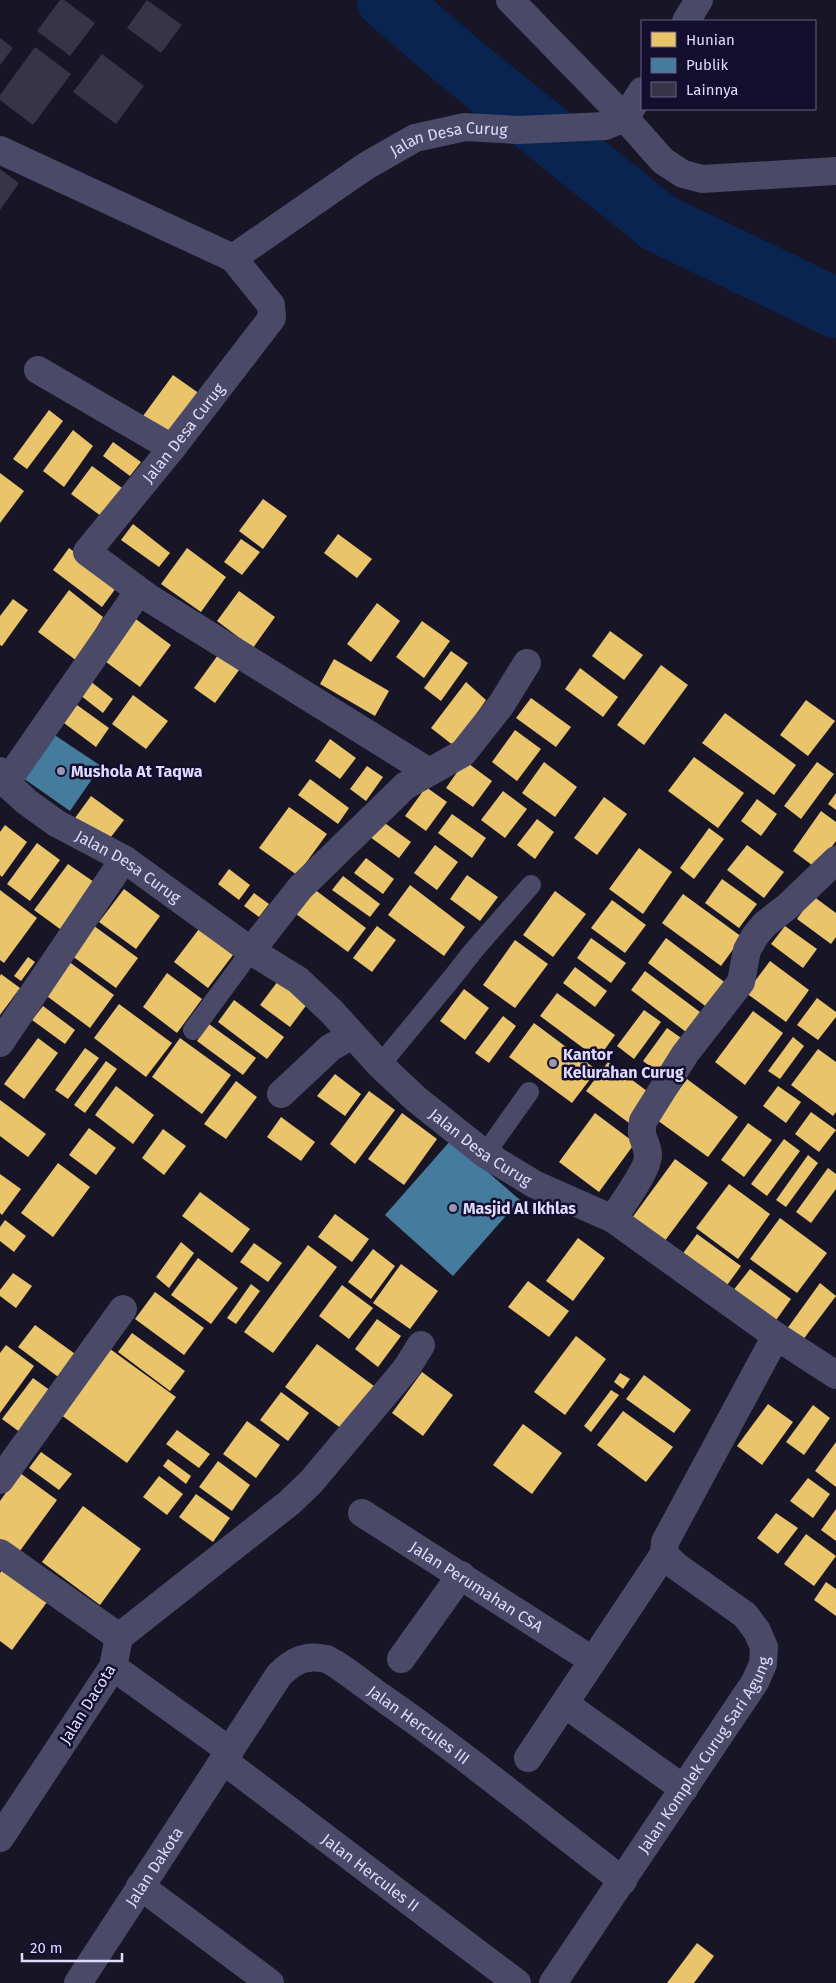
<svg xmlns="http://www.w3.org/2000/svg" width="836" height="1983" viewBox="0 0 836 1983" font-family="'Fira Sans',sans-serif">
<style>
.homes{fill:#e9c46a}
.public{fill:#457b9d}
.lines{fill:none;stroke-linecap:round;stroke-linejoin:round}
.river{stroke:#092450;stroke-width:60}
.building{fill:#373448}
.service{stroke:#4a4a68;stroke-width:20}
.minor{stroke:#4a4a68;stroke-width:28}
.poi-dot{fill:#9996b3;stroke:#130e2e;stroke-width:2}
.labels{text-anchor:middle;stroke-width:5;stroke-linejoin:round;paint-order:stroke}
.street-label{font-size:16px;fill:#dedbff;stroke:#130e2e}
.poi-label{font-size:16px;font-weight:bold;fill:#dedbff;stroke:#130e2e;text-anchor:start}
</style>
<rect width="100%" height="100%" fill="#181527"/>
<g class="homes">
<path d="M 173,375 L 200,394 L 169,435 L 143,416 Z"/>
<path d="M 49,410 L 63,421 L 27,469 L 13,459 Z"/>
<path d="M 73,430 L 93,446 L 64,487 L 43,471 Z"/>
<path d="M 113,442 L 141,462 L 130,476 L 103,456 Z"/>
<path d="M 92,466 L 122,488 L 101,516 L 71,494 Z"/>
<path d="M 0,473 L 24,491 L 0,523 Z"/>
<path d="M 263,499 L 287,516 L 263,549 L 239,531 Z"/>
<path d="M 133,524 L 170,553 L 159,567 L 121,540 Z"/>
<path d="M 338,534 L 372,559 L 357,578 L 324,553 Z"/>
<path d="M 241,539 L 260,552 L 242,575 L 224,562 Z"/>
<path d="M 69,548 L 119,584 L 102,607 L 53,570 Z"/>
<path d="M 187,548 L 226,577 L 201,612 L 161,584 Z"/>
<path d="M 69,590 L 103,617 L 77,661 L 38,632 Z"/>
<path d="M 239,591 L 275,617 L 253,648 L 217,621 Z"/>
<path d="M 13,599 L 28,610 L 2,646 L 0,645 L 0,616 Z"/>
<path d="M 377,603 L 400,621 L 371,662 L 347,644 Z"/>
<path d="M 133,617 L 171,645 L 140,687 L 102,659 Z"/>
<path d="M 422,621 L 450,641 L 424,678 L 396,657 Z"/>
<path d="M 610,631 L 643,655 L 624,680 L 592,656 Z"/>
<path d="M 451,651 L 468,663 L 441,701 L 424,688 Z"/>
<path d="M 218,655 L 239,670 L 215,703 L 194,688 Z"/>
<path d="M 334,659 L 389,691 L 375,716 L 320,684 Z"/>
<path d="M 661,665 L 688,685 L 644,745 L 617,725 Z"/>
<path d="M 580,668 L 618,697 L 603,717 L 565,689 Z"/>
<path d="M 90,681 L 113,699 L 103,713 L 80,695 Z"/>
<path d="M 466,682 L 486,700 L 454,746 L 431,728 Z"/>
<path d="M 133,695 L 168,721 L 146,749 L 112,724 Z"/>
<path d="M 531,698 L 571,727 L 556,747 L 516,718 Z"/>
<path d="M 806,700 L 835,721 L 808,756 L 780,735 Z"/>
<path d="M 77,705 L 109,728 L 96,747 L 64,723 Z"/>
<path d="M 725,713 L 796,765 L 774,795 L 702,743 Z"/>
<path d="M 515,730 L 541,749 L 517,781 L 492,762 Z"/>
<path d="M 330,739 L 356,758 L 340,779 L 315,761 Z"/>
<path d="M 694,757 L 744,793 L 718,828 L 668,791 Z"/>
<path d="M 465,761 L 492,781 L 473,807 L 446,788 Z"/>
<path d="M 544,762 L 577,787 L 555,817 L 522,793 Z"/>
<path d="M 817,762 L 834,774 L 801,819 L 784,806 Z"/>
<path d="M 367,766 L 383,777 L 366,801 L 350,789 Z"/>
<path d="M 310,779 L 349,808 L 338,824 L 298,795 Z"/>
<path d="M 426,787 L 447,802 L 426,831 L 405,816 Z"/>
<path d="M 503,791 L 527,809 L 505,838 L 481,820 Z"/>
<path d="M 836,793 L 836,810 L 828,804 Z"/>
<path d="M 91,796 L 124,820 L 107,842 L 75,818 Z"/>
<path d="M 604,797 L 627,814 L 597,855 L 574,838 Z"/>
<path d="M 757,799 L 777,814 L 761,836 L 741,821 Z"/>
<path d="M 289,807 L 327,834 L 297,875 L 259,848 Z"/>
<path d="M 821,811 L 836,822 L 836,841 L 816,868 L 793,851 Z"/>
<path d="M 452,814 L 486,838 L 472,858 L 438,833 Z"/>
<path d="M 537,819 L 554,832 L 535,859 L 517,845 Z"/>
<path d="M 382,821 L 411,842 L 399,858 L 370,837 Z"/>
<path d="M 5,825 L 27,842 L 2,877 L 0,875 L 0,832 Z"/>
<path d="M 709,828 L 724,839 L 694,879 L 680,868 Z"/>
<path d="M 37,843 L 60,860 L 30,901 L 7,884 Z"/>
<path d="M 435,845 L 458,862 L 437,890 L 414,873 Z"/>
<path d="M 747,845 L 784,872 L 764,898 L 727,870 Z"/>
<path d="M 639,848 L 672,872 L 643,914 L 609,889 Z"/>
<path d="M 366,858 L 394,879 L 383,894 L 354,873 Z"/>
<path d="M 68,864 L 94,882 L 60,929 L 34,910 Z"/>
<path d="M 229,869 L 250,885 L 239,900 L 218,884 Z"/>
<path d="M 467,875 L 498,897 L 480,921 L 450,899 Z"/>
<path d="M 343,876 L 380,904 L 370,917 L 332,890 Z"/>
<path d="M 722,879 L 757,904 L 739,928 L 705,903 Z"/>
<path d="M 410,885 L 465,927 L 444,956 L 388,915 Z"/>
<path d="M 124,889 L 160,916 L 136,949 L 99,922 Z"/>
<path d="M 314,889 L 366,928 L 348,952 L 296,914 Z"/>
<path d="M 0,890 L 37,918 L 4,963 L 0,960 Z"/>
<path d="M 555,891 L 586,914 L 553,957 L 523,935 Z"/>
<path d="M 254,893 L 269,904 L 259,917 L 244,906 Z"/>
<path d="M 683,894 L 742,937 L 721,966 L 662,923 Z"/>
<path d="M 813,896 L 836,913 L 836,937 L 831,944 L 797,919 Z"/>
<path d="M 612,900 L 646,925 L 625,953 L 591,928 Z"/>
<path d="M 90,923 L 138,958 L 116,988 L 68,953 Z"/>
<path d="M 377,926 L 396,940 L 372,972 L 353,958 Z"/>
<path d="M 785,926 L 817,949 L 803,968 L 771,944 Z"/>
<path d="M 199,929 L 233,955 L 208,988 L 174,962 Z"/>
<path d="M 591,938 L 626,963 L 611,983 L 577,958 Z"/>
<path d="M 666,938 L 727,984 L 708,1008 L 648,963 Z"/>
<path d="M 515,940 L 548,964 L 515,1008 L 483,985 Z"/>
<path d="M 28,957 L 35,962 L 21,981 L 14,976 Z"/>
<path d="M 64,958 L 114,995 L 90,1028 L 40,991 Z"/>
<path d="M 770,961 L 809,990 L 786,1022 L 746,993 Z"/>
<path d="M 575,967 L 607,991 L 595,1007 L 563,983 Z"/>
<path d="M 645,971 L 700,1012 L 686,1032 L 631,990 Z"/>
<path d="M 167,973 L 202,999 L 177,1033 L 143,1007 Z"/>
<path d="M 1,974 L 20,988 L 0,1015 L 0,976 Z"/>
<path d="M 281,977 L 311,999 L 290,1027 L 260,1005 Z"/>
<path d="M 464,989 L 489,1008 L 465,1040 L 440,1021 Z"/>
<path d="M 557,993 L 615,1035 L 598,1059 L 540,1016 Z"/>
<path d="M 817,998 L 836,1012 L 836,1017 L 818,1040 L 797,1025 Z"/>
<path d="M 234,1000 L 284,1037 L 267,1059 L 218,1022 Z"/>
<path d="M 119,1004 L 172,1043 L 146,1077 L 94,1038 Z"/>
<path d="M 43,1006 L 75,1030 L 65,1044 L 32,1020 Z"/>
<path d="M 644,1010 L 661,1022 L 634,1059 L 617,1046 Z"/>
<path d="M 753,1011 L 783,1033 L 745,1085 L 715,1062 Z"/>
<path d="M 503,1016 L 516,1026 L 489,1063 L 475,1053 Z"/>
<path d="M 534,1023 L 597,1070 L 572,1103 L 509,1057 Z"/>
<path d="M 209,1024 L 256,1058 L 243,1075 L 197,1041 Z"/>
<path d="M 667,1028 L 684,1040 L 660,1074 L 643,1061 Z"/>
<path d="M 793,1037 L 804,1046 L 780,1079 L 768,1071 Z"/>
<path d="M 38,1038 L 58,1053 L 24,1099 L 4,1084 Z"/>
<path d="M 180,1038 L 231,1075 L 202,1114 L 152,1077 Z"/>
<path d="M 85,1048 L 99,1058 L 68,1099 L 55,1090 Z"/>
<path d="M 818,1049 L 836,1062 L 836,1112 L 833,1116 L 791,1085 Z"/>
<path d="M 106,1061 L 117,1069 L 85,1113 L 74,1105 Z"/>
<path d="M 608,1062 L 651,1094 L 629,1123 L 586,1091 Z"/>
<path d="M 335,1074 L 361,1094 L 345,1116 L 317,1096 Z"/>
<path d="M 687,1079 L 738,1117 L 708,1157 L 657,1120 Z"/>
<path d="M 236,1081 L 257,1097 L 226,1139 L 204,1124 Z"/>
<path d="M 116,1086 L 154,1115 L 133,1144 L 95,1115 Z"/>
<path d="M 778,1086 L 801,1102 L 786,1123 L 763,1106 Z"/>
<path d="M 369,1091 L 395,1110 L 355,1164 L 330,1144 Z"/>
<path d="M 0,1100 L 46,1134 L 28,1157 L 0,1136 Z"/>
<path d="M 811,1112 L 836,1130 L 819,1152 L 795,1134 Z"/>
<path d="M 402,1113 L 437,1139 L 404,1185 L 368,1159 Z"/>
<path d="M 595,1113 L 635,1143 L 599,1192 L 559,1162 Z"/>
<path d="M 281,1117 L 315,1142 L 301,1161 L 267,1137 Z"/>
<path d="M 748,1123 L 772,1140 L 744,1177 L 721,1160 Z"/>
<path d="M 89,1128 L 116,1148 L 96,1175 L 69,1155 Z"/>
<path d="M 163,1129 L 186,1146 L 164,1175 L 142,1158 Z"/>
<path d="M 784,1139 L 800,1151 L 767,1196 L 751,1184 Z"/>
<path d="M 808,1155 L 818,1163 L 786,1207 L 776,1200 Z"/>
<path d="M 675,1159 L 708,1183 L 661,1246 L 629,1222 Z"/>
<path d="M 58,1163 L 90,1187 L 53,1237 L 21,1213 Z"/>
<path d="M 828,1168 L 836,1174 L 836,1189 L 811,1223 L 796,1212 Z"/>
<path d="M 0,1174 L 21,1189 L 2,1215 L 0,1213 Z"/>
<path d="M 729,1184 L 770,1214 L 738,1259 L 696,1228 Z"/>
<path d="M 200,1192 L 250,1229 L 232,1253 L 182,1216 Z"/>
<path d="M 335,1214 L 369,1239 L 352,1262 L 318,1237 Z"/>
<path d="M 780,1218 L 827,1253 L 797,1293 L 750,1259 Z"/>
<path d="M 5,1220 L 26,1236 L 14,1252 L 0,1241 L 0,1227 Z"/>
<path d="M 697,1234 L 741,1266 L 725,1288 L 681,1256 Z"/>
<path d="M 578,1238 L 605,1258 L 573,1301 L 546,1281 Z"/>
<path d="M 181,1242 L 194,1253 L 169,1288 L 156,1277 Z"/>
<path d="M 254,1243 L 282,1263 L 268,1282 L 240,1262 Z"/>
<path d="M 308,1245 L 337,1267 L 273,1353 L 244,1332 Z"/>
<path d="M 373,1249 L 395,1266 L 371,1299 L 348,1282 Z"/>
<path d="M 198,1258 L 238,1288 L 211,1324 L 171,1295 Z"/>
<path d="M 401,1264 L 438,1291 L 410,1329 L 373,1303 Z"/>
<path d="M 750,1269 L 791,1299 L 774,1323 L 732,1292 Z"/>
<path d="M 13,1273 L 32,1286 L 16,1308 L 0,1296 L 0,1290 Z"/>
<path d="M 528,1281 L 569,1311 L 549,1337 L 508,1307 Z"/>
<path d="M 820,1283 L 836,1296 L 799,1345 L 784,1333 Z"/>
<path d="M 251,1284 L 260,1291 L 236,1324 L 227,1318 Z"/>
<path d="M 342,1285 L 373,1308 L 349,1339 L 319,1316 Z"/>
<path d="M 155,1292 L 204,1328 L 184,1355 L 135,1319 Z"/>
<path d="M 377,1319 L 401,1336 L 378,1367 L 355,1349 Z"/>
<path d="M 35,1325 L 78,1356 L 61,1379 L 18,1347 Z"/>
<path d="M 132,1333 L 185,1371 L 170,1391 L 118,1352 Z"/>
<path d="M 576,1336 L 606,1359 L 565,1415 L 534,1392 Z"/>
<path d="M 317,1344 L 374,1386 L 342,1429 L 285,1387 Z"/>
<path d="M 6,1345 L 34,1366 L 0,1413 L 0,1353 Z"/>
<path d="M 106,1346 L 176,1397 L 127,1463 L 57,1412 Z"/>
<path d="M 422,1372 L 453,1395 L 423,1436 L 392,1413 Z"/>
<path d="M 620,1373 L 630,1379 L 623,1389 L 614,1382 Z"/>
<path d="M 644,1375 L 691,1410 L 674,1433 L 626,1399 Z"/>
<path d="M 33,1378 L 51,1391 L 21,1433 L 2,1419 Z"/>
<path d="M 611,1390 L 619,1395 L 591,1432 L 584,1426 Z"/>
<path d="M 281,1392 L 309,1413 L 288,1441 L 260,1420 Z"/>
<path d="M 768,1404 L 793,1422 L 762,1465 L 737,1446 Z"/>
<path d="M 813,1405 L 830,1418 L 804,1455 L 786,1442 Z"/>
<path d="M 623,1411 L 673,1447 L 646,1482 L 597,1445 Z"/>
<path d="M 247,1421 L 280,1445 L 256,1478 L 223,1454 Z"/>
<path d="M 523,1424 L 562,1453 L 532,1494 L 493,1465 Z"/>
<path d="M 177,1430 L 210,1454 L 199,1468 L 166,1444 Z"/>
<path d="M 836,1442 L 836,1487 L 815,1471 Z"/>
<path d="M 41,1452 L 72,1474 L 59,1490 L 29,1468 Z"/>
<path d="M 168,1459 L 191,1476 L 186,1484 L 163,1466 Z"/>
<path d="M 218,1461 L 250,1485 L 232,1511 L 199,1487 Z"/>
<path d="M 20,1473 L 57,1500 L 17,1555 L 0,1542 L 0,1501 Z"/>
<path d="M 159,1476 L 183,1494 L 167,1515 L 143,1497 Z"/>
<path d="M 808,1478 L 830,1494 L 813,1518 L 790,1501 Z"/>
<path d="M 196,1494 L 230,1518 L 213,1542 L 179,1517 Z"/>
<path d="M 83,1506 L 141,1549 L 100,1605 L 42,1562 Z"/>
<path d="M 836,1509 L 836,1541 L 821,1530 Z"/>
<path d="M 776,1513 L 798,1528 L 778,1554 L 757,1538 Z"/>
<path d="M 806,1534 L 836,1556 L 814,1586 L 784,1564 Z"/>
<path d="M 5,1566 L 50,1598 L 12,1650 L 0,1641 L 0,1573 Z"/>
<path d="M 826,1582 L 836,1589 L 836,1616 L 814,1600 Z"/>
<path d="M 697,1943 L 714,1956 L 694,1983 L 667,1983 Z"/>
</g>
<g class="public">
<path d="M 50,732 L 101,766 L 70,811 L 20,776 Z"/>
<path d="M 451,1140 L 520,1200 L 453,1276 L 385,1215 Z"/>
</g>
<g class="lines">
<path class="river" d="M 387,0 L 459,62 L 659,223 L 836,308"/>
</g>
<g class="building">
<path d="M 60,0 L 64,0 L 95,23 L 70,56 L 37,31 Z"/>
<path d="M 147,0 L 182,25 L 161,53 L 127,28 Z"/>
<path d="M 0,38 L 13,48 L 0,65 Z"/>
<path d="M 35,47 L 71,74 L 33,125 L 0,100 L 0,95 Z"/>
<path d="M 102,54 L 144,86 L 116,124 L 73,92 Z"/>
<path d="M 0,169 L 19,183 L 0,210 Z"/>
</g>
<g class="lines">
<g class="service">
<path d="M 193,1030 L 251,951"/>
<path d="M 380,1065 L 452,978 L 474,950 L 531,885"/>
<path d="M 485,1154 L 529,1092"/>
</g>
<g class="minor">
<path d="M 510,0 L 625,118 L 663,161 L 683,174 L 702,179 L 836,171"/>
<path d="M 686,21 L 699,0"/>
<path d="M 0,150 L 233,258"/>
<path d="M 38,370 L 172,448"/>
<path id="s1" d="M 0,771 L 6,783 L 27,802 L 56,823 L 124,859 L 251,951 L 298,980 L 332,1012 L 380,1065 L 416,1099 L 485,1154 L 534,1184 L 613,1219 L 776,1336 L 836,1375"/>
<path id="s2" d="M 429,772 L 149,598 L 87,552 L 172,448 L 272,318 L 271,305 L 233,258 L 366,166 L 415,138 L 465,127 L 518,130 L 605,126 L 625,118 L 642,91"/>
<path d="M 6,783 L 139,591"/>
<path d="M 251,951 L 300,888 L 405,786 L 463,753 L 501,705 L 527,663"/>
<path d="M 0,1043 L 124,859"/>
<path d="M 281,1094 L 330,1048 L 352,1035"/>
<path d="M 613,1219 C 621,1206 649,1168 648,1155 C 647,1140 639,1140 643,1121 L 685,1054 L 741,982 L 747,950 L 755,936 L 765,924 L 788,906 L 836,860"/>
<path d="M 0,1480 L 123,1309"/>
<path id="s3" d="M 362,1513 L 592,1660"/>
<path d="M 0,1553 L 119,1637"/>
<path d="M 119,1637 L 289,1503 L 311,1482 L 406,1369 L 421,1345"/>
<path d="M 401,1659 L 461,1575"/>
<path d="M 113,1667 L 230,1751"/>
<path d="M 565,1704 L 684,1789"/>
<path d="M 528,1758 L 664,1554"/>
<path id="s4" d="M 224,1761 L 517,1983"/>
<path d="M 0,1838 L 113,1667 L 119,1637"/>
<path d="M 140,1886 L 270,1983"/>
<path id="s5" d="M 78,1983 L 279,1675 C 293,1661 306,1654 326,1659 C 336,1662 367,1687 377,1694 C 461,1752 541,1818 623,1881"/>
<path id="s6" d="M 553,1983 L 755,1682 L 763,1664 L 764,1647 L 757,1631 L 745,1615 L 676,1566 L 664,1554 L 665,1542 L 776,1336"/>
</g>
</g>
<g class="poi-dot">
<circle cx="61" cy="771" r="5"/>
<circle cx="553" cy="1063" r="5"/>
<circle cx="453" cy="1208" r="5"/>
</g>
<g class="labels">
<g class="street-label">
<text dy="6" stroke="none"><textPath href="#s2" startOffset="1030">Jalan Desa Curug</textPath></text>
<text dy="6" stroke="none"><textPath href="#s2" startOffset="560">Jalan Desa Curug</textPath></text>
<text dy="6" stroke="none"><textPath href="#s1" startOffset="162">Jalan Desa Curug</textPath></text>
<text dy="6" stroke="none"><textPath href="#s1" startOffset="615">Jalan Desa Curug</textPath></text>
<text dy="6" stroke="none"><textPath href="#s3" startOffset="136">Jalan Perumahan CSA</textPath></text>
<text transform="translate(87 1704) rotate(-58)" y="6">Jalan Dacota</text>
<text dy="6" stroke="none"><textPath href="#s5" startOffset="534">Jalan Hercules III</textPath></text>
<text dy="6" stroke="none"><textPath href="#s6" startOffset="274">Jalan Komplek Curug Sari Agung</textPath></text>
<text dy="6" stroke="none"><textPath href="#s5" startOffset="139">Jalan Dakota</textPath></text>
<text dy="6" stroke="none"><textPath href="#s4" startOffset="184">Jalan Hercules II</textPath></text>
</g>
<g class="poi-label">
<text x="71" y="777">Mushola At Taqwa</text>
<text x="563" y="1060">Kantor<tspan x="563" dy="18">Kelurahan Curug</tspan></text>
<text x="463" y="1214">Masjid Al Ikhlas</text>
</g>
</g>
<rect x="641" y="20" width="175" height="90" fill="#130e2e" stroke="#646082"/>
<rect x="651" y="32" width="25" height="15" fill="#e9c46a" stroke="#646082"/>
<text x="686" y="45" font-size="15" fill="#dedbff">Hunian</text>
<rect x="651" y="58" width="25" height="15" fill="#457b9d" stroke="#646082"/>
<text x="686" y="70" font-size="15" fill="#dedbff">Publik</text>
<rect x="651" y="82" width="25" height="15" fill="#373448" stroke="#646082"/>
<text x="686" y="95" font-size="15" fill="#dedbff">Lainnya</text>
<path d="M22 1953v8h100v-8" fill="none" stroke="#dedbff" stroke-width="2.5"/>
<text x="30" y="1953" font-size="15" fill="#dedbff" stroke="#130e2e" stroke-width="4" paint-order="stroke">20 m</text>
</svg>
